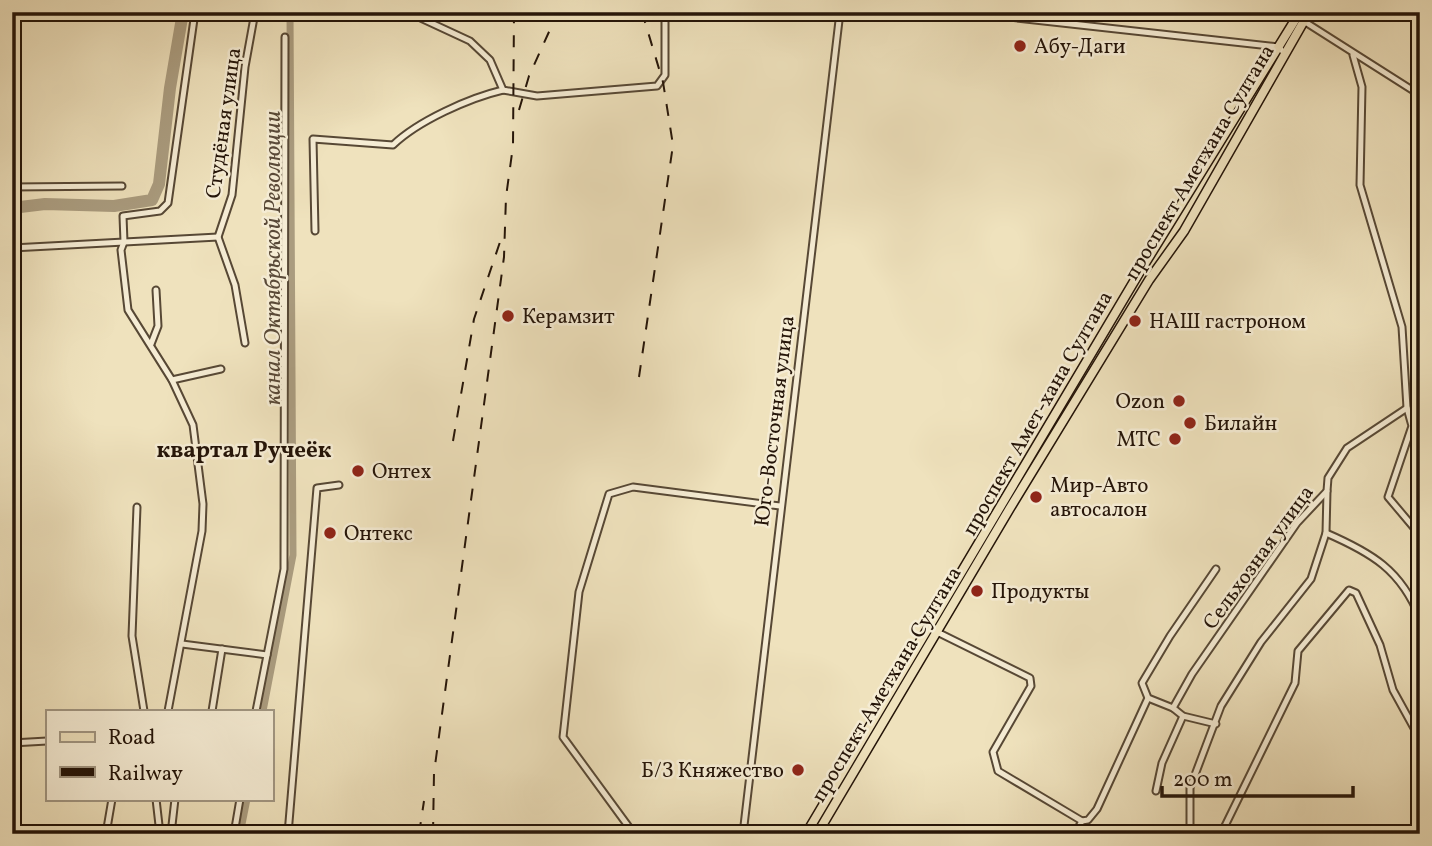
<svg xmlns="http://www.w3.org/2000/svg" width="1432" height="846" viewBox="0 0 1432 846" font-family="Vollkorn,serif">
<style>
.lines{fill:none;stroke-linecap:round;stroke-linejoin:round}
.canal{stroke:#aa9c7f;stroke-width:7}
.river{stroke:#aa9c7f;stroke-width:12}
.street-casing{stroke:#574835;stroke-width:9}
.primary-casing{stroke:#241408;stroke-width:11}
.street{stroke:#f5ecd4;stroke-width:5}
.primary{stroke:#efe2bd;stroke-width:8}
.rail{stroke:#241408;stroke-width:2;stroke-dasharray:12 12;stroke-linecap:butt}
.poi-dot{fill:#8f2418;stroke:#f5ecd4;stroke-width:2.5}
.labels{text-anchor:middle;stroke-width:5;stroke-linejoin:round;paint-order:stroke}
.poi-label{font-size:21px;fill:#241408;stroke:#f5ecd4;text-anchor:start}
.street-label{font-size:21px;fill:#241408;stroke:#f5ecd4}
.water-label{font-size:23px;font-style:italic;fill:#5a4a38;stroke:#f5ecd4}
.neighbourhood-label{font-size:23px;font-weight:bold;fill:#241408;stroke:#f5ecd4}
</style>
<rect width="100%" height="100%" fill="#efe2bd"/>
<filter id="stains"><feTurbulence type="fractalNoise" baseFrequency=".00286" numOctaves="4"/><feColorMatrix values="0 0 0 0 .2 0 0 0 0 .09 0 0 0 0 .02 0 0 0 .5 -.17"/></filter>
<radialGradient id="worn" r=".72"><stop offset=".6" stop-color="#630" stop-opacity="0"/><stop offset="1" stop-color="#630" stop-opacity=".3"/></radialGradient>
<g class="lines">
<g class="canal">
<path d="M 263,711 L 293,555 L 290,12"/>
<path d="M 240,834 L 247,799"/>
</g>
<path class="river" d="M 12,208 L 45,204 L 114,206 L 152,200 L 159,184 L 170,88 L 183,12"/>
<g class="street-casing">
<g id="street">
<path d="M 363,12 L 414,15 L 470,41 L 490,60 L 503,90 L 537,96 L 657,86 L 665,75 L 665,12"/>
<path d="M 963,12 L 1279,47 L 1284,53"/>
<path d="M 1302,20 L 1420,95"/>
<path d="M 1353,55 L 1362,87 L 1360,185 L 1402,327 L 1407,408 L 1412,426 L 1388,497 L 1420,535"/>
<path d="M 12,187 L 122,186"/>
<path d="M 315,231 L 313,139 L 393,145 C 418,121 469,98 503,90"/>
<path d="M 12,248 L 218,237"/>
<path d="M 245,343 L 235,285 L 218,237 L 232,195 L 245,67 L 255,12"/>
<path d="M 151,344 L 158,326 L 156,290"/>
<path d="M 172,380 L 221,369"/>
<path d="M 137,507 L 132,636 L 144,711"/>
<path d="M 1326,533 C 1372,553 1401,570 1420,618"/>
<path d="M 935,631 L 1030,678 L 1031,686 L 993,752 L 998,771 L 1082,821"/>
<path d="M 182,644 L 267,655"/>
<path d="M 1173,708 L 1192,674 L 1297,523 L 1327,491 L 1328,478 L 1347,448 L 1407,408"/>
<path d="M 168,711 L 202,531 L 203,504 L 193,425 L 172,380 L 128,310 L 121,250 L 124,242 L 123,216 L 160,211 L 168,203 L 195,12"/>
<path d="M 212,711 L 222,649"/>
<path d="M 256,711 L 284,569 L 285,37"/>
<path d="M 1216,724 L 1183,716 L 1173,708 L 1148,698 L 1142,683 L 1170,636 L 1216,569"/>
<path d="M 12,743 L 47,741"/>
<path d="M 1156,791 L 1162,763 L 1183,716"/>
<path d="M 156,799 L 160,834"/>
<path d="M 106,834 L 112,799"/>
<path d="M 171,834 L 175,799"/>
<path d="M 234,834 L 240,799"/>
<path d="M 288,834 L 317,488 L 339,485"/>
<path d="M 634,834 L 563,737 L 579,592 L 609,494 L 633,487 L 780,506"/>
<path d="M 743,834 L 840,12"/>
<path d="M 1075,834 L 1082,821 L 1088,820 L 1097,809 L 1148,698"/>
<path d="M 1190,834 L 1190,788 L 1221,706 L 1261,642 L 1311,579 L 1326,533 L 1327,491"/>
<path d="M 1221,834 L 1295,683 L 1298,651 L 1349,590 L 1356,593 L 1380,645 L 1393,690 L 1420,739"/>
</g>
</g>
<g class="primary-casing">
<g id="primary">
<path d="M 806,834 L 1139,273 L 1300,12"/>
<path d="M 817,834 L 1010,508 L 1149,280 L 1184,231 L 1309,12"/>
</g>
</g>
<use href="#street" class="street"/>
<use href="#primary" class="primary"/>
<g class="rail">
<path d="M 519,110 L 529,76 L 558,12"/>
<path d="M 639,377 L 673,145 L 663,82 L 642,12"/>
<path d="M 453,441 L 474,319 L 500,242"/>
<path d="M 419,834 L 424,801"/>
<path d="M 433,834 L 434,773 L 504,257 L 506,197 L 513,146 L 514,12"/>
</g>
</g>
<g class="poi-dot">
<circle cx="1020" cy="46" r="7"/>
<circle cx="508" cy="316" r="7"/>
<circle cx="1135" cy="321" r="7"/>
<circle cx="1179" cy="401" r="7"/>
<circle cx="1190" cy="423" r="7"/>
<circle cx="1175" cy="439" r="7"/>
<circle cx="358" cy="471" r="7"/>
<circle cx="1036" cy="497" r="7"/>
<circle cx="330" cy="533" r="7"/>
<circle cx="977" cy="591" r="7"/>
<circle cx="798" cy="770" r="7"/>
</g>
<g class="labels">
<g class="poi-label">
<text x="1034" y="53">Абу-Даги</text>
<text x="522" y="323">Керамзит</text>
<text x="1149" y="328">НАШ гастроном</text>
<text x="1165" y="408" text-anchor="end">Ozon</text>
<text x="1204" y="430">Билайн</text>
<text x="1161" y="446" text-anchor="end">МТС</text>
<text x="372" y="478">Онтех</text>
<text x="1050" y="492">Мир-Авто<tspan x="1050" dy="24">автосалон</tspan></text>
<text x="344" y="540">Онтекс</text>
<text x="991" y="598">Продукты</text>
<text x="784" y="777" text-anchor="end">Б/З Княжество</text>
</g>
<g class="street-label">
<text transform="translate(223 123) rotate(-82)" y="7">Студёная улица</text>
<text transform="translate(1199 162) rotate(-59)" y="7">проспект Аметхана Султана</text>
<text transform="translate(1037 413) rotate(-60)" y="7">проспект Амет-хана Султана</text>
<text transform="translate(774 421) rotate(-83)" y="7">Юго-Восточная улица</text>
<text transform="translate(1258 557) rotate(-54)" y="7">Сельхозная улица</text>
<text transform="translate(886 684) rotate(-59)" y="7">проспект Аметхана Султана</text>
</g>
<g class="water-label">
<text transform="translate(272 258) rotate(-90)" y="8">канал Октябрьской Революции</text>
</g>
<g class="neighbourhood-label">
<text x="244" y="457">квартал Ручеёк</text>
</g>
</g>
<rect width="1432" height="846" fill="none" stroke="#efe2bd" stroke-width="42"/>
<rect x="14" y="14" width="1404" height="818" fill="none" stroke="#241408" stroke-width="3.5"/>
<rect x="21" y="21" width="1390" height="804" fill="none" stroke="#241408" stroke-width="2"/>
<rect x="46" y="710" width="228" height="91" fill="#f5ecd4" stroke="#a19682" stroke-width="2"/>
<rect x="60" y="732" width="35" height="10" fill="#efe2bd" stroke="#a19682" stroke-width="2"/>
<text x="108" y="744" font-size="21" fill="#241408">Road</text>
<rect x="60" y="767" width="35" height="10" fill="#241408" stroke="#a19682" stroke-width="2"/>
<text x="108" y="780" font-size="21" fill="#241408">Railway</text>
<path d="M1162 786v10h191v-10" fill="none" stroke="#241408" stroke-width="3.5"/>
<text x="1173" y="786" font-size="21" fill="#241408" stroke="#f5ecd4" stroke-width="5" paint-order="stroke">200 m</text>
<rect width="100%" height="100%" filter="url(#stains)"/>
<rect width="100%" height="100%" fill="url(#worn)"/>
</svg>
